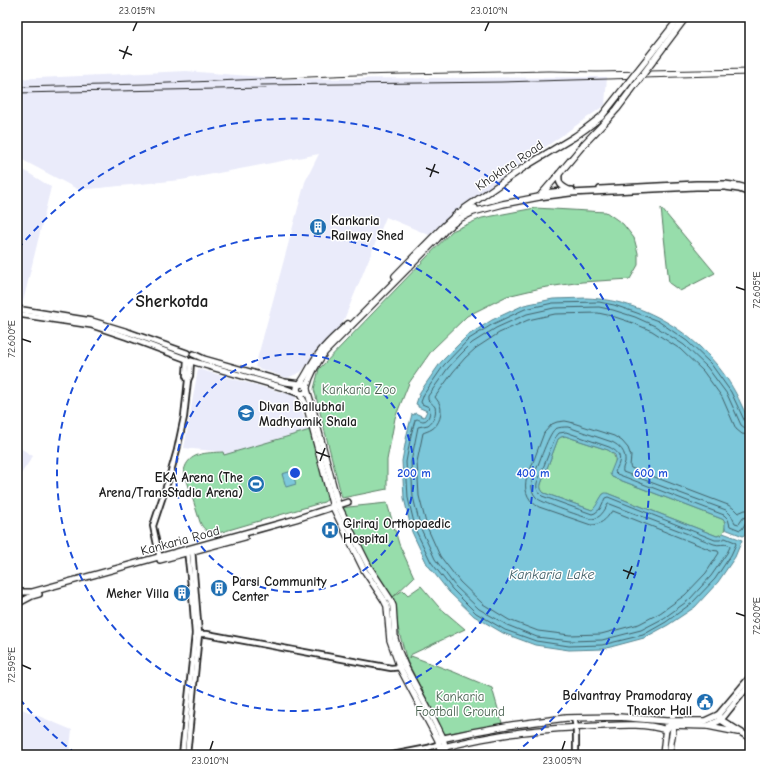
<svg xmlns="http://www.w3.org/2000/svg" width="767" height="772" viewBox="0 0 767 772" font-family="'Comic Neue',sans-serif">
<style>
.built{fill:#eaebfa}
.green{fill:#97ddab;stroke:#5a7c64}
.water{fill:#7bc7da;stroke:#55838e}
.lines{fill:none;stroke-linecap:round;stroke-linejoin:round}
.shore{stroke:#426068;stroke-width:1}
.tertiary-casing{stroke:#1c1c1c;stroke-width:8}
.secondary-casing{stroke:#1c1c1c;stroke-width:8}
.primary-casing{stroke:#1c1c1c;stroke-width:8}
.tertiary{stroke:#fff;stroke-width:4.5}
.secondary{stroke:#fff;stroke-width:5}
.primary{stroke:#fff;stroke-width:5.5}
.rail{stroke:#1c1c1c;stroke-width:1}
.primary-bridge-casing{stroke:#1c1c1c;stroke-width:8;stroke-linecap:butt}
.primary-bridge{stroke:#fff;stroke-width:5.5}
.ticks{fill:none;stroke:#1c1c1c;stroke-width:1.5}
.ring{fill:none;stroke:#1d4ed8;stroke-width:2;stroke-dasharray:7 5}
.labels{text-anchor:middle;stroke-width:3;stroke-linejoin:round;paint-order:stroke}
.street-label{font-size:13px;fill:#1c1c1c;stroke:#fff}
.poi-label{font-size:13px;font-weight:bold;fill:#1c1c1c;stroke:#fff;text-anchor:start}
.park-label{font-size:13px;fill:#47604e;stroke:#fff}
.water-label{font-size:14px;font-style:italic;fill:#426068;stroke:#fff}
.district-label{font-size:17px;font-weight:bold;fill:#1c1c1c;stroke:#fff}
.centre{fill:#1d4ed8;stroke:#fff;stroke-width:2}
.ring-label{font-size:12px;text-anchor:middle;font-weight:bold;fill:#1d4ed8;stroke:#fff;stroke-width:3;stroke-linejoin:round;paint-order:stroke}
.neatline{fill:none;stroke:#1c1c1c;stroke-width:1.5}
.ticks-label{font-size:10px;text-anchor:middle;fill:#1c1c1c}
</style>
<rect width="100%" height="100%" fill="#fff"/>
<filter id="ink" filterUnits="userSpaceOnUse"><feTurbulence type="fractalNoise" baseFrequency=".025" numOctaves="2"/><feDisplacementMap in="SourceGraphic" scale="8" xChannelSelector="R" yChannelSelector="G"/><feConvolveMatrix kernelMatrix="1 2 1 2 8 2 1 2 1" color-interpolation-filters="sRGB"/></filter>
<g filter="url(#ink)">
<g class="built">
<path d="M 186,71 L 286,79 L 607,77 L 605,105 L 456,210 L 429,235 L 386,217 L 343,322 L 301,372 L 287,378 L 255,367 L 305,182 L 319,154 L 181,180 L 79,190 L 17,157 L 17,79 Z"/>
<path d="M 17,166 L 51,187 L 22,306 L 17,305 Z"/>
<path d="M 198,369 L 295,396 L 310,430 L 224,456 L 222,452 L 184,448 Z"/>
<path d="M 17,446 L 33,456 L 17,480 Z"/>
<path d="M 17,707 L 72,730 L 69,755 L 17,755 Z"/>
</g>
<g class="green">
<path d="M 535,208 L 606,212 L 623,224 L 634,238 L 638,253 L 638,265 L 630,279 L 582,282 L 541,288 L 507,296 L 467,316 L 432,350 L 409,383 L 395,418 L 387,460 L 387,489 L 342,498 L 314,389 L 319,369 L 452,231 L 482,218 Z"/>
<path d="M 661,208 L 715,273 L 680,291 L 669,283 Z"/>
<path d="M 310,430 L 328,496 L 328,499 L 324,502 L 215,534 C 207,532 203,529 200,522 L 184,471 C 188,452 206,453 223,452 L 224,455 Z"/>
<path d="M 565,436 L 608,450 C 620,457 614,466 612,477 L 722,519 C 728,524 725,529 722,534 L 717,536 L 609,494 L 603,494 L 597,506 L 592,510 L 544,493 C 541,490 540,488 541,484 L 558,439 L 561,437 Z"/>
<path d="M 387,503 L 399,544 L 414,577 L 393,597 L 403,590 L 408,595 L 421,586 L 438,606 L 465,629 L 410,655 L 409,659 L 411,656 L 454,672 L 492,688 L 502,723 L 492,726 L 444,734 L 407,661 L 390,599 L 339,508 Z"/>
</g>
<g class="water">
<path d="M 586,298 C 652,300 715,345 741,404 C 745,412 748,419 750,427 L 750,517 L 745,534 L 743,536 L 725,529 L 725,521 L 722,519 L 612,477 L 610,474 L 616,459 L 615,455 L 608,450 L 565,436 L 561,437 L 558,439 L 541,484 C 540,488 541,490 544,493 L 592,510 C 597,507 601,494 605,493 C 607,493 608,493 609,494 L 717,536 L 721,535 L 723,533 L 742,540 L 735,557 L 718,582 L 695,607 L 668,625 L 644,638 L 603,649 L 569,650 L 535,645 L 503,633 L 474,616 L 449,592 L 427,564 L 412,532 L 404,498 L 402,461 L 407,434 L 412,414 L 414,415 L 415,413 L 424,417 L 427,411 L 418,407 L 418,405 L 416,404 L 420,392 L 441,362 L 467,336 L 492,320 L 524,305 L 553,299 Z"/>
<path d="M 292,471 L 296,484 L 286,487 L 282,474 Z"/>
</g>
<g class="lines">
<g class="shore">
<path d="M 750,424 L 747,424 L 745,422 L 731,392 L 711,364 L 687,341 L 658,321 L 637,313 L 614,305 L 599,302 L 553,303 L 525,309 L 493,324 L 469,339 L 444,365 L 424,394 L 421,402 L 422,404 L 429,407 C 431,412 429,421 423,421 C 422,421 417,419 417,419 L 415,420 L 411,435 L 406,462 L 408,498 L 416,531 L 431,562 L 452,589 L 476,613 L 505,630 L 536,641 L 569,646 L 602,645 L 643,635 L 666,622 L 692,603 L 715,579 L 731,555 L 736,544 L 735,542 L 725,538 L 720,540 L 715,540 L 608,497 L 605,498 L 600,509 L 595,513 L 592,514 L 542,496 C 538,492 536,489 537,483 L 555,438 L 559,433 L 566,432 L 609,447 C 623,454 621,460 615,472 L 617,474 L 724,515 L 728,519 L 730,526 L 740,530 L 742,529 L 746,522 L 750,521"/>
<path d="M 750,429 L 745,428 L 741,425 L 727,394 L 707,367 L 684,345 L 655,326 L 635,317 L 613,310 L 599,307 L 554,308 L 527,314 L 496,328 L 472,343 L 461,354 L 448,368 L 428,396 L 428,400 C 430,402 433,404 435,407 C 437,413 433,422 428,425 C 425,426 421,426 418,427 L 411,462 L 413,497 L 421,529 L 435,559 L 455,586 L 479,609 L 507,625 L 537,637 L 570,641 L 602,640 L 641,630 L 664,618 L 689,600 L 711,576 L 727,553 L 730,547 L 729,545 C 724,543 719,546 714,544 L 610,504 L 608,504 C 604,511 601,518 592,519 C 585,518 543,503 538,499 C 532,494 531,488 532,481 C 536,472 548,434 555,429 C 559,427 564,427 568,427 L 612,442 C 620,446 626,452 625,462 C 624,466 622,468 623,472 L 726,510 L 731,515 L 735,523 L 739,524 L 743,518 L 750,516"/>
<path d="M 750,435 L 742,434 L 736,429 L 722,397 L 703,371 L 680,349 L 652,331 L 633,323 L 612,316 L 598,313 L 555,314 L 528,320 L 499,333 L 476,348 L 465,358 L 453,372 L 435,397 C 437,400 439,402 440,405 C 443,413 439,425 432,429 C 429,431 425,432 423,433 L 417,462 L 419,496 L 427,527 L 440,556 L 460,582 L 483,604 L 509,620 L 538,631 L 570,635 L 601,634 L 639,624 L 660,613 L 685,595 L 706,573 L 719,553 L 718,551 L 711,550 L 613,511 L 611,512 C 606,520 600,525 591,525 L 539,507 C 529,502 524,492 526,481 L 544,433 L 552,424 L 557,422 L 565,421 L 570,422 L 614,436 L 622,441 L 628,448 L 631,456 L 630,466 L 631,468 L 728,505 L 733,508 L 738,513 L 745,510 L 750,510"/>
</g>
<g class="tertiary-casing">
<g id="tertiary">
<path d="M 187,360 L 186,376 L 188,380"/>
<path d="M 160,559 L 153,526 L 169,478 L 177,450 L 184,417 L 188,380 L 190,376 L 191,361"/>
<path d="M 195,634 L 207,634 L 391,668 L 402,667"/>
<path d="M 574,718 L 576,727 L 576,755"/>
<path d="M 182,755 L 195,634 L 192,594 L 187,550"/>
<path d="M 187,755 L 199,634 L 192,549"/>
<path d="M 392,755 L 428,748 L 439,744"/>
</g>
</g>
<g class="secondary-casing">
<g id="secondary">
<path d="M 559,174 C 558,184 561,186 569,190"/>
<path d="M 600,189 L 696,184 L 725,184 L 739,186 L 750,189"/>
<path d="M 543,193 L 572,190"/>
<path d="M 539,197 L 570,193 L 696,187 L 725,187 L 739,189 L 750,193"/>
<path d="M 17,309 L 92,321 L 128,332 L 187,353"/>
<path d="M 17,314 L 91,325 L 127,337 L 186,359"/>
<path d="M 193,354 L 204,359 L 285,382 L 300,384"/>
<path d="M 191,361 L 284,388 L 300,394"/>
<path d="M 160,560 L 245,537"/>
<path d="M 17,592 L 32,592 L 296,519 L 348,502"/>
<path d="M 17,604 L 32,596 L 39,594"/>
<path d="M 718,715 L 750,677"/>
<path d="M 721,720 L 750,684"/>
<path d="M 445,747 L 446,755"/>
<path d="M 440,748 L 442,755"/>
</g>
</g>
<g class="primary-casing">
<g id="primary">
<path d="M 464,209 L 526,166 L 574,137"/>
<path d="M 395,276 L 445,225 L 458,213 L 475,208"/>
<circle cx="302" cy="389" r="5"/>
<path d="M 300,384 C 305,377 309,369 313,362 C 322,347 336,335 348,324"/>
<path d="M 307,387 C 310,374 317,363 325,352 L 437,239 L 447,228 L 459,219 L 473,212 L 503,204 L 539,197 L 559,174 L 584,144"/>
<path d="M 307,390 L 312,406 L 338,505 L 369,567 L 390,599 L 393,606 L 395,639 L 399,652 L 405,666 L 434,720 L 443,738 L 445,747"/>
<path d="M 300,394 L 307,407 L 333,507 L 364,570 L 384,600 L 387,606 L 390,640 L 400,668 L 438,740 L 440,748 C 465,742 491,736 516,733 C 543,729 571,728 599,726 C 621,725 644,723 666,730 L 670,725 L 708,726 L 721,720"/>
<path d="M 708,726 L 738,732"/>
<path d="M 440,739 L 473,732 L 512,725 L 566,718 L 619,717 L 666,721 L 705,721 L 718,715 L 721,720 L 750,738"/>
<path d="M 663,755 L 666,727"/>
<path d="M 669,755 L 674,723"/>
</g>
</g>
<use href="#tertiary" class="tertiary"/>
<use href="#secondary" class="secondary"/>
<use href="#primary" class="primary"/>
<g class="rail">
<path d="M 261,85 L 501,82 L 750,75"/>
<path d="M 17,87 L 145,84 L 356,75 L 549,71 L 597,72 L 750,69"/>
<path d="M 17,93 L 266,88"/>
</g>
<g class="primary-bridge-casing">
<g id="primary-bridge">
<path d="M 574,137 L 584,130 L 601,117 L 680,17"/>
<path d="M 584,144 L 606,121 L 617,109 L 686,17"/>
</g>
</g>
<use href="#primary-bridge" class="primary-bridge"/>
</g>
</g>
<path class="ticks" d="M 133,31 L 137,22M 485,31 L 489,22M 119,50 L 132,55M 123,59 L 128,46M 426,168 L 439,173M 430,177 L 435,164M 736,287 L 745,290M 22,339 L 31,342M 316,452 L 330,457M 320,461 L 325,448M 623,570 L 636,575M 627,579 L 632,566M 736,613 L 745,616M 22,665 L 31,669M 210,750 L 213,741M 562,750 L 565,741"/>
<g class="ring">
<circle cx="295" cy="473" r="119"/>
<circle cx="295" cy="473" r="238"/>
<path d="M76 754A356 356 0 0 1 18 697M18 249A356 356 0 1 1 514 754"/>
</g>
<defs>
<g id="building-disc" transform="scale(0.9)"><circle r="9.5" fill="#1f6fb2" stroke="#fff"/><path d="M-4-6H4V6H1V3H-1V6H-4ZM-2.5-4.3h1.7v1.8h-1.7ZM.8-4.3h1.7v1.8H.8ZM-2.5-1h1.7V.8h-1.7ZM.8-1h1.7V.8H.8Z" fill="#fff"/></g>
<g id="school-disc" transform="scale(0.9)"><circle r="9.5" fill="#1f6fb2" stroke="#fff"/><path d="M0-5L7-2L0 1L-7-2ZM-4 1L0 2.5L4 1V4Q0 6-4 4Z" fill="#fff"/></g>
<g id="stadium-disc" transform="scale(0.9)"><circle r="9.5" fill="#1f6fb2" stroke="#fff"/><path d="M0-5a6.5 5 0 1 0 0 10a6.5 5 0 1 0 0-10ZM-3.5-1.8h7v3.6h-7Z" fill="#fff"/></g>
<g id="hospital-disc" transform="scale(0.9)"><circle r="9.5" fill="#1f6fb2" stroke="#fff"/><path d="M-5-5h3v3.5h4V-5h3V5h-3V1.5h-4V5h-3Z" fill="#fff"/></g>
<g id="civic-disc" transform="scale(0.9)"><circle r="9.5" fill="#1f6fb2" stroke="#fff"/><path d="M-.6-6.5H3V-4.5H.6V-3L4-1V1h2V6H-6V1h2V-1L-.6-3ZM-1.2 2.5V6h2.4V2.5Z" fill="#fff"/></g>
</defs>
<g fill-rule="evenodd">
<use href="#building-disc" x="318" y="227"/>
<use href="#school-disc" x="246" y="413"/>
<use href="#stadium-disc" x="256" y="484"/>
<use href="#hospital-disc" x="330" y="530"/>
<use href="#building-disc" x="219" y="588"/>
<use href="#building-disc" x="182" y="593"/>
<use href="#civic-disc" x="705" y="702"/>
</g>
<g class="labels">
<g class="street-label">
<text transform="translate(509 165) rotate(-34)" y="5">Khokhra Road</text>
<text transform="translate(180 540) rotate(-15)" y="5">Kankaria Road</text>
</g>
<g class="poi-label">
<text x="331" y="225">Kankaria<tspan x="331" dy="15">Railway Shed</tspan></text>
<text x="259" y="411">Divan Ballubhai<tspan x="259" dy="15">Madhyamik Shala</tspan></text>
<text x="243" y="482" text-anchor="end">EKA Arena (The<tspan x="243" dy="15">Arena/TransStadia Arena)</tspan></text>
<text x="343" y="528">Giriraj Orthopaedic<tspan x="343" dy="15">Hospital</tspan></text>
<text x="232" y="586">Parsi Community<tspan x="232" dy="15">Center</tspan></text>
<text x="169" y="598" text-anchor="end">Meher Villa</text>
<text x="692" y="700" text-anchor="end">Balvantray Pramodaray<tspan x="692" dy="15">Thakor Hall</tspan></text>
</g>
<g class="park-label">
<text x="359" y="394">Kankaria Zoo</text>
<text x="460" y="701">Kankaria<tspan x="460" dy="15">Football Ground</tspan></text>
</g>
<g class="water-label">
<text x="552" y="579">Kankaria Lake</text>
</g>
<g class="district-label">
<text x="172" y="307">Sherkotda</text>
</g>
</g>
<circle cx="295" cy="473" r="6" class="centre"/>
<g class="ring-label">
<text x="414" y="477">200 m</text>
<text x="533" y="477">400 m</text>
<text x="651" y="477">600 m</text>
</g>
<rect width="767" height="772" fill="none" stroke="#fff" stroke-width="44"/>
<rect x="22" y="22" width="723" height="728" class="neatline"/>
<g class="ticks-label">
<text x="137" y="14">23.015°N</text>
<text x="489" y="14">23.010°N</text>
<text transform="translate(756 290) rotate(-90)" y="4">72.605°E</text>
<text transform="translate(11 339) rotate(-90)" y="4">72.600°E</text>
<text transform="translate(756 616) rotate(-90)" y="4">72.600°E</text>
<text transform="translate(11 665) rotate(-90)" y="4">72.595°E</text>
<text x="210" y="764">23.010°N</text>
<text x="562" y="764">23.005°N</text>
</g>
</svg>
